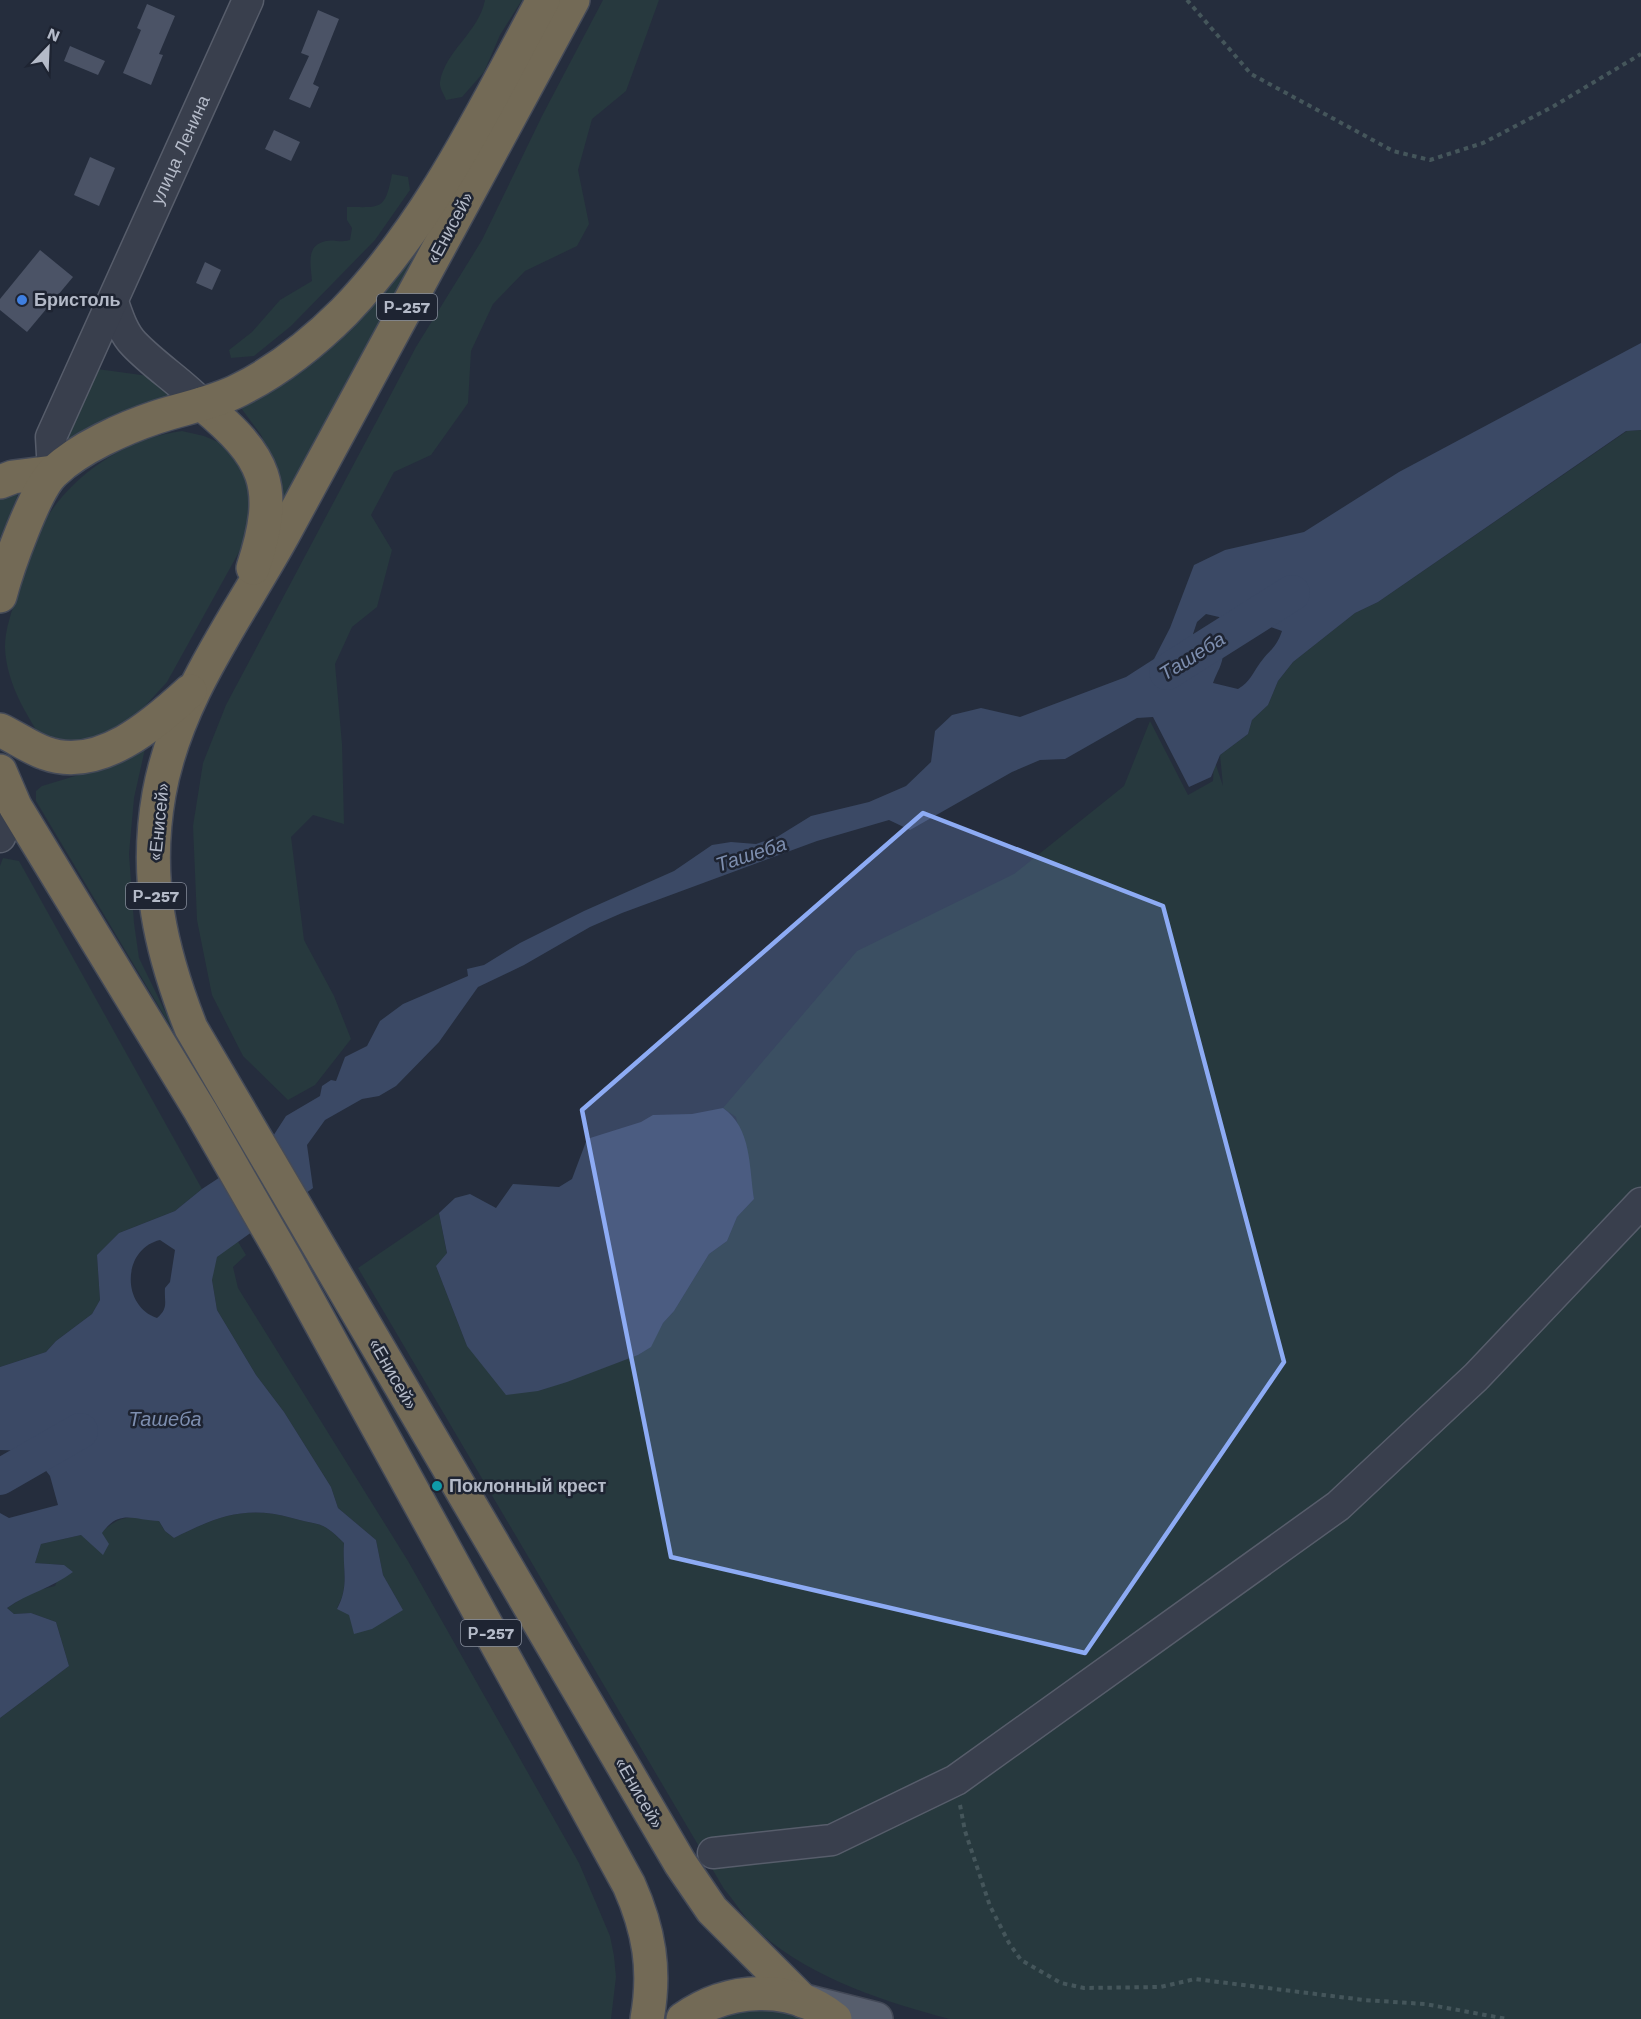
<svg xmlns="http://www.w3.org/2000/svg" width="1641" height="2019" viewBox="0 0 1641 2019" font-family="'Work Sans',sans-serif">
<style>
.green{fill:#27393e}
.water{fill:#3b4965;fill-rule:evenodd}
.lines{fill:none;stroke-linecap:round;stroke-linejoin:round}
.river{stroke:#3b4965;stroke-width:36}
.building{fill:#4b5366}
.minor-casing{stroke:#575d6b;stroke-width:33}
.major-casing{stroke:#424856;stroke-width:36}
.highway-casing{stroke:#444a58;stroke-width:36}
.path{stroke:#45565b;stroke-width:4;stroke-dasharray:4.5 4.5;stroke-linecap:butt}
.minor{stroke:#393f4d;stroke-width:30}
.major{stroke:#575e6d;stroke-width:33}
.highway{stroke:#736a56;stroke-width:33}
.marked{fill:#8dabf4;fill-opacity:0.2;stroke:#8dabf4;stroke-width:4.5;stroke-linejoin:round}
.shop-dot{fill:#3f7fe0;stroke:#1e2432;stroke-width:2}
.culture-dot{fill:#0f9aa8;stroke:#1e2432;stroke-width:2}
.labels{text-anchor:middle;stroke-width:5;stroke-linejoin:round;paint-order:stroke}
.shield{fill:#1e2432;stroke:#878d9b;stroke-width:1.5}
.shield-label{font-size:16px;font-weight:bold;fill:#b4bac8}
.street-label{font-size:18px;fill:#b4bac8;stroke:#1e2432}
.poi-label{font-size:18px;font-weight:bold;fill:#b4bac8;stroke:#1e2432;text-anchor:start}
.water-label{font-size:20px;font-style:italic;fill:#7d8eaf;stroke:#1e2432}
</style>
<rect width="100%" height="100%" fill="#252d3d"/>
<g class="green">
<path d="M 485,0 L 522,0 L 500,35 L 484,72 L 462,97 L 446,100 C 444,94 439,88 440,82 C 445,51 479,32 485,0 Z"/>
<path d="M 603,0 L 659,0 L 626,91 L 592,119 L 578,170 L 589,224 L 577,246 L 525,271 L 493,304 L 471,351 L 468,403 L 431,455 L 394,472 L 371,515 L 392,550 L 377,607 L 352,627 L 335,664 L 342,744 L 344,824 L 313,815 L 291,837 L 304,940 L 334,996 L 351,1039 L 315,1085 L 288,1100 L 243,1056 L 212,995 L 197,920 L 193,826 L 203,763 L 226,705 L 416,347 L 482,240 L 542,116 Z"/>
<path d="M 475,159 L 274,528 L 274,463 L 261,435 L 241,408 L 273,389 Z"/>
<path d="M 392,174 L 408,177 L 410,190 L 375,240 L 291,326 L 254,356 L 231,358 L 229,350 L 252,332 L 280,300 L 312,281 C 311,266 305,245 326,241 C 334,239 341,243 350,240 L 352,228 L 347,220 L 347,207 C 381,207 385,211 392,174 Z"/>
<path d="M 90,368 L 156,377 L 180,394 L 56,445 Z"/>
<path d="M 1641,430 L 1641,2019 L 950,2019 C 885,2002 805,1976 755,1928 C 745,1919 734,1900 724,1889 L 358,1268 L 439,1213 L 447,1254 L 436,1266 L 467,1346 L 538,1391 L 638,1355 L 650,1347 L 663,1323 L 674,1311 L 709,1254 L 727,1241 L 737,1217 L 754,1199 L 736,1117 L 723,1108 L 857,951 L 1014,874 L 1124,786 L 1150,721 L 1188,795 L 1213,781 L 1214,759 L 1223,786 L 1220,755 L 1248,734 L 1252,720 L 1268,705 L 1278,681 L 1293,662 L 1355,613 L 1378,602 L 1627,431 Z"/>
<path d="M 182,431 L 204,436 L 225,445 L 250,474 L 252,519 L 239,552 L 167,682 L 134,718 L 115,733 L 82,745 L 40,736 C 23,709 6,680 5,647 C 5,629 12,611 17,594 C 22,573 28,552 38,533 C 64,480 123,438 182,431 Z"/>
<path d="M 22,485 L 0,538 L 0,497 Z"/>
<path d="M 147,740 L 134,798 L 129,854 L 134,923 L 139,958 L 180,1042 L 36,801 L 36,791 L 42,786 L 85,773 Z"/>
<path d="M 3,858 L 19,861 L 202,1189 L 175,1211 L 119,1233 L 97,1255 L 100,1300 L 92,1314 L 56,1341 L 46,1352 L 0,1367 L 0,866 Z"/>
<path d="M 237,1240 L 246,1255 L 233,1267 L 238,1288 L 408,1561 L 579,1863 L 610,1936 L 614,1956 L 616,1977 L 611,2019 L 0,2019 L 0,1718 L 69,1666 L 56,1622 L 31,1613 L 14,1614 L 7,1608 L 34,1591 L 55,1586 L 64,1565 L 35,1563 L 41,1544 L 81,1535 L 90,1541 C 106,1530 114,1517 135,1517 C 144,1517 151,1521 159,1521 L 165,1531 L 174,1538 C 216,1517 245,1505 292,1518 C 321,1526 321,1520 344,1543 C 342,1569 350,1585 337,1608 L 403,1610 L 383,1575 L 376,1540 L 338,1508 L 331,1487 L 284,1412 L 256,1375 L 217,1310 L 212,1280 L 213,1267 L 217,1257 Z"/>
<path d="M 756,2009 L 773,2010 L 803,2019 L 716,2019 L 737,2012 Z"/>
</g>
<g class="water">
<path d="M 1641,343 L 1641,430 L 1626,431 L 1378,602 L 1355,613 L 1293,662 L 1278,681 L 1268,705 L 1252,720 L 1248,734 L 1220,755 L 1211,777 L 1189,787 L 1153,717 L 1137,718 L 1065,759 L 1040,760 L 1012,772 L 910,830 L 889,820 L 817,841 L 622,913 L 590,927 L 524,965 L 478,987 L 439,1042 L 396,1086 L 379,1096 L 362,1099 L 325,1120 L 307,1145 L 313,1188 L 217,1257 L 212,1280 L 217,1310 L 256,1375 L 284,1412 L 331,1487 L 338,1508 L 376,1540 L 383,1575 L 403,1610 L 372,1629 L 354,1634 L 349,1615 L 337,1609 C 350,1585 342,1569 344,1543 C 321,1520 321,1526 292,1518 C 245,1505 216,1517 174,1538 L 165,1531 L 159,1521 C 135,1521 120,1508 102,1533 L 109,1544 L 103,1555 L 81,1535 L 41,1544 L 35,1563 L 64,1565 L 73,1572 C 52,1588 28,1593 7,1608 L 14,1614 L 31,1613 L 56,1622 L 69,1666 L 0,1718 L 0,1513 L 9,1518 L 58,1505 L 50,1476 L 31,1451 L 0,1450 L 0,1367 L 46,1352 L 56,1341 L 92,1314 L 100,1300 L 97,1255 L 119,1233 L 175,1211 L 202,1189 L 266,1147 L 286,1116 L 320,1096 L 322,1086 L 331,1080 L 336,1081 L 345,1057 L 367,1046 L 380,1021 L 403,1004 L 468,976 L 467,969 L 484,965 L 520,943 L 584,911 L 674,871 L 712,845 L 731,842 L 756,844 L 777,837 L 811,816 L 869,802 L 906,786 L 931,762 L 935,731 L 952,715 L 981,708 L 1020,717 L 1126,677 L 1154,659 L 1170,628 L 1194,565 L 1225,550 L 1304,532 L 1399,472 ZM 1206,614 L 1219,617 L 1227,626 L 1249,615 L 1259,623 L 1282,631 C 1276,649 1269,650 1260,663 C 1252,674 1250,682 1238,689 L 1213,683 C 1217,671 1223,665 1223,652 L 1201,644 L 1193,634 L 1197,622 ZM 160,1240 L 175,1250 L 170,1282 L 165,1288 C 164,1302 169,1308 157,1318 C 121,1306 122,1249 160,1240 Z"/>
<path d="M 723,1108 C 752,1128 749,1168 754,1199 L 737,1217 L 727,1241 L 709,1254 L 674,1311 L 663,1323 L 651,1347 L 638,1355 L 567,1382 L 538,1391 L 506,1395 L 467,1346 L 436,1266 L 447,1253 L 439,1213 L 455,1198 L 470,1194 L 496,1208 L 513,1184 L 559,1187 L 572,1179 L 587,1139 L 641,1122 L 653,1115 L 692,1114 Z"/>
</g>
<g class="lines">
<g class="river">
<path d="M 1167,672 L 1292,593"/>
<path d="M 0,1477 L 80,1431"/>
</g>
</g>
<g class="building">
<path d="M 147,4 L 175,16 L 159,54 L 163,55 L 151,85 L 123,73 L 141,30 L 137,28 Z"/>
<path d="M 318,10 L 339,19 L 313,84 L 319,87 L 310,108 L 289,99 L 309,56 L 301,53 Z"/>
<path d="M 70,46 L 105,61 L 98,75 L 64,61 Z"/>
<path d="M 274,130 L 300,142 L 291,161 L 265,149 Z"/>
<path d="M 90,157 L 115,168 L 99,206 L 74,195 Z"/>
<path d="M 40,250 L 73,277 L 27,332 L 0,310 L 0,299 Z"/>
<path d="M 205,262 L 221,270 L 212,290 L 196,283 Z"/>
</g>
<g class="lines">
<g class="minor-casing">
<g id="minor">
<path d="M 113,302 C 118,316 123,333 134,344 C 155,366 181,382 202,404"/>
<path id="s1" d="M 53,472 L 51,437 L 248,0"/>
<path d="M 0,837 L 15,806"/>
<path d="M 713,1853 L 832,1840 L 956,1780 L 1338,1506 L 1476,1377 L 1641,1203"/>
</g>
</g>
<g class="major-casing">
<path id="major" d="M 805,2001 L 876,2019"/>
</g>
<g class="highway-casing">
<g id="highway">
<path d="M 573,0 C 478,176 382,352 287,528 C 240,615 177,694 159,794 C 144,879 160,949 191,1028 L 680,1863 L 712,1910 L 803,2001"/>
<path d="M 202,404 C 266,457 280,485 253,568"/>
<path d="M 0,482 L 13,477 L 53,472"/>
<path d="M 0,596 C 7,569 35,489 54,472 C 79,448 124,428 157,417 C 184,408 214,403 239,390 C 277,371 314,342 344,312 C 431,222 484,109 543,0"/>
<path d="M 0,730 C 15,737 30,748 45,753 C 99,773 154,724 190,691"/>
<path d="M 0,771 L 15,806 L 201,1112 L 286,1260 L 629,1885 C 649,1930 656,1970 647,2019"/>
<path d="M 683,2019 C 728,1987 791,1983 835,2019"/>
</g>
</g>
<g class="path">
<path d="M 1187,0 L 1251,74 L 1393,151 L 1430,160 L 1483,143 L 1554,106 L 1641,54"/>
<path d="M 960,1805 L 965,1831 L 990,1906 L 1009,1943 L 1021,1960 L 1061,1983 L 1084,1988 L 1160,1987 L 1195,1979 L 1364,2000 L 1425,2004 L 1507,2019"/>
</g>
<use href="#minor" class="minor"/>
<use href="#major" class="major"/>
<use href="#highway" class="highway"/>
</g>
<path class="marked" d="M 923,813 L 1163,906 L 1284,1362 L 1085,1653 L 671,1557 L 582,1110 Z"/>
<circle class="shop-dot" cx="22" cy="300" r="6"/>
<circle class="culture-dot" cx="437" cy="1486" r="6"/>
<g class="labels">
<g class="shield">
<rect x="377" y="294" width="60" height="26" rx="4.5"/>
<rect x="126" y="883" width="60" height="26" rx="4.5"/>
<rect x="461" y="1620" width="60" height="26" rx="4.5"/>
</g>
<g class="shield-label">
<text x="407" y="313">Р-257</text>
<text x="156" y="902">Р-257</text>
<text x="491" y="1639">Р-257</text>
</g>
<g class="street-label">
<text dy="6" stroke="none"><textPath href="#s1" startOffset="350">улица Ленина</textPath></text>
<text transform="translate(450 228) rotate(-62)" y="6">«Енисей»</text>
<text transform="translate(159 822) rotate(-84)" y="6">«Енисей»</text>
<text transform="translate(393 1374) rotate(60)" y="6">«Енисей»</text>
<text transform="translate(639 1793) rotate(60)" y="6">«Енисей»</text>
</g>
<g class="poi-label">
<text x="34" y="306">Бристоль</text>
<text x="449" y="1492">Поклонный крест</text>
</g>
<g class="water-label">
<text transform="translate(1192 656) rotate(-32)" y="7">Ташеба</text>
<text transform="translate(751 854) rotate(-18)" y="7">Ташеба</text>
<text x="165" y="1426">Ташеба</text>
</g>
</g>
<g transform="translate(48 48) rotate(23)" stroke="#1e2432" stroke-width="4.5" paint-order="stroke">
<path d="M0-4.5L10 22L0 15L-10 22Z" fill="#b4bac8"/>
<text y="-9" font-size="16" font-weight="bold" text-anchor="middle" fill="#b4bac8">N</text>
</g>
</svg>
